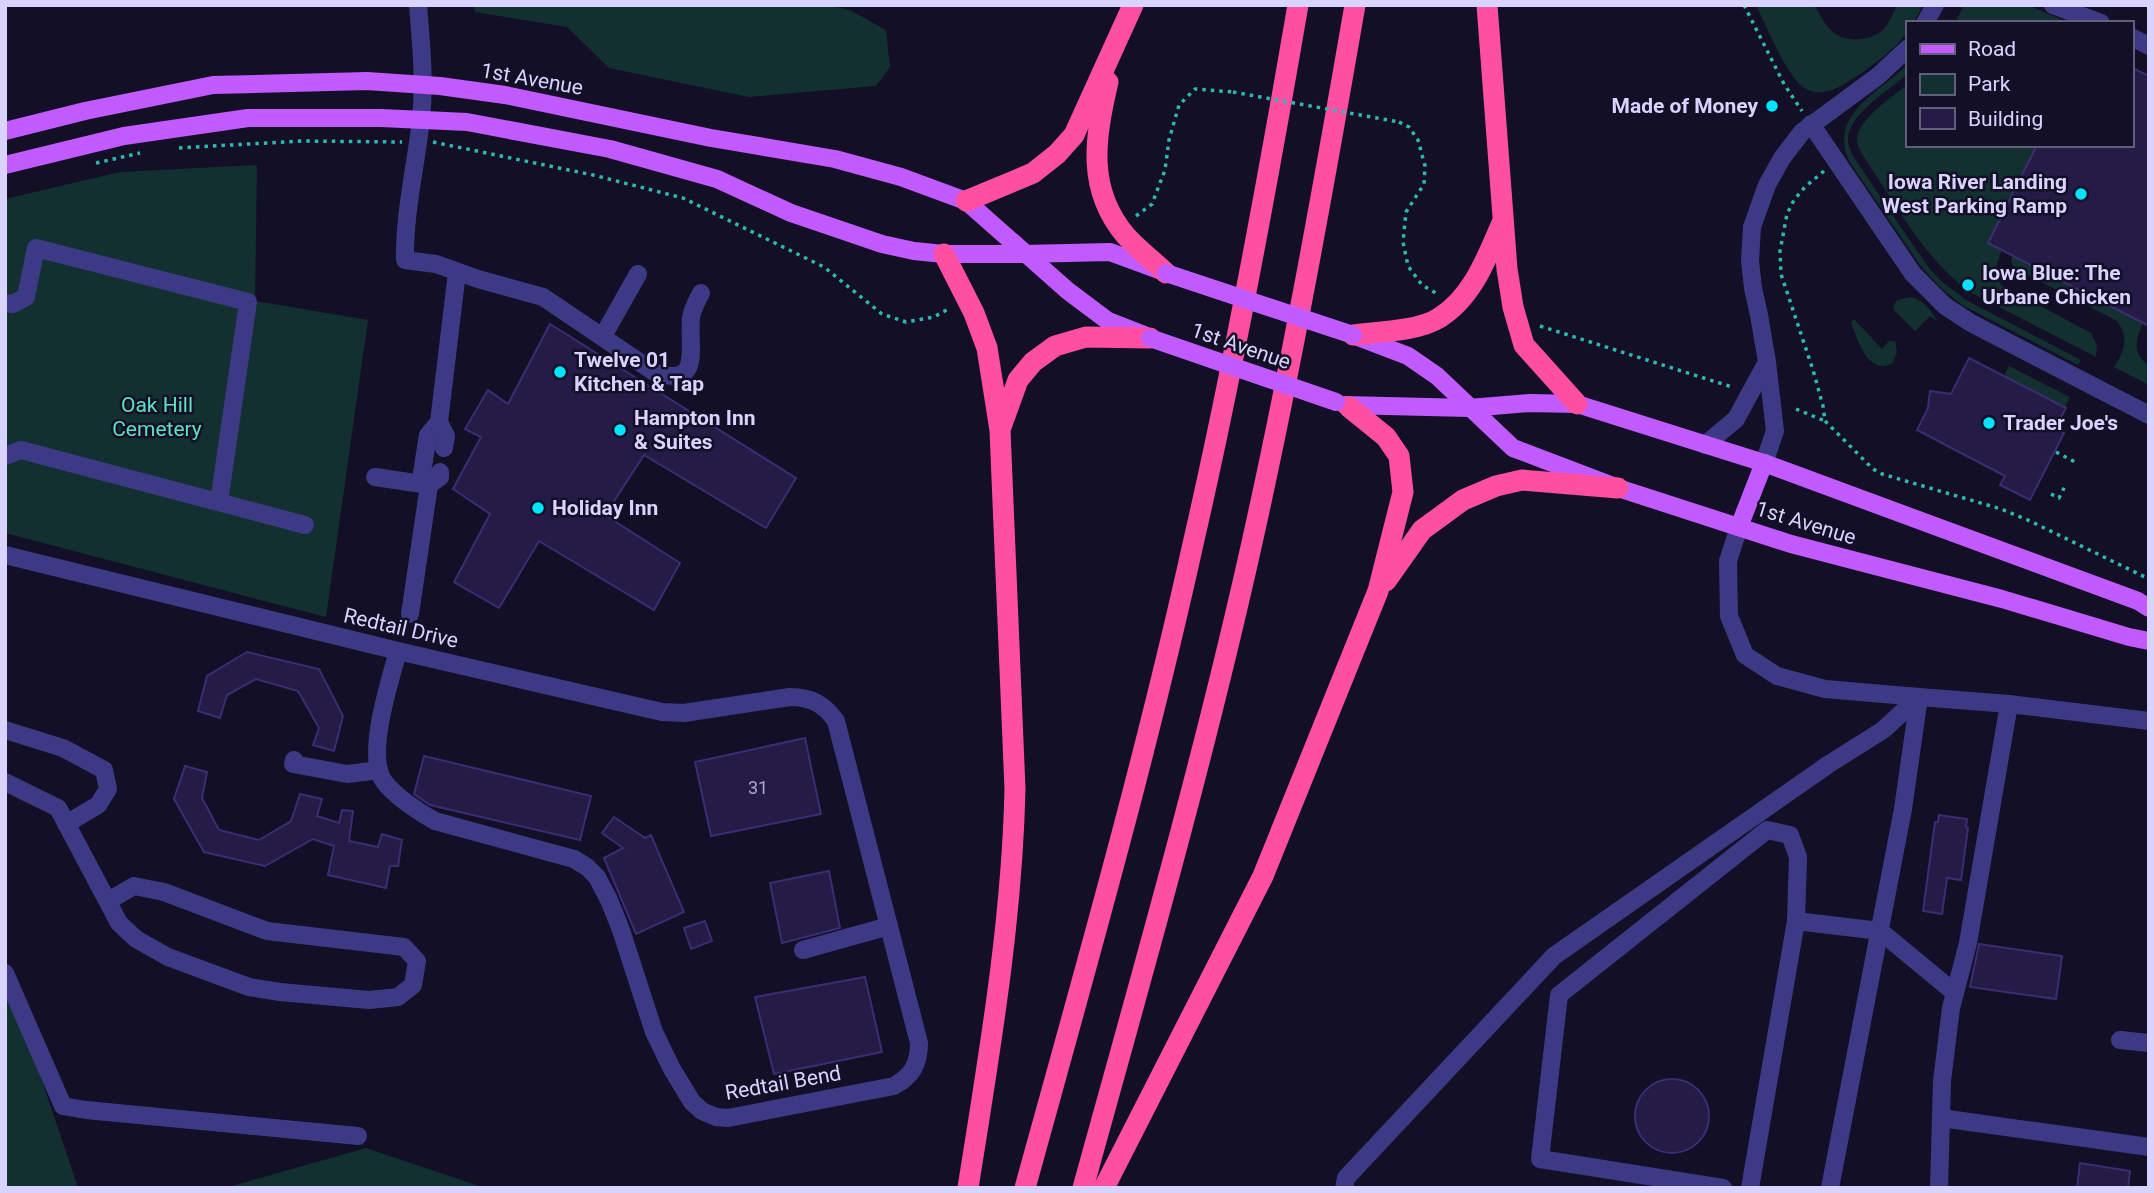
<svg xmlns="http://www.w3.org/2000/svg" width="2154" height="1193" viewBox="0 0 2154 1193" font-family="Roboto,sans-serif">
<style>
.green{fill:#12302f}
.building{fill:#241b47;stroke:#3b2d73;stroke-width:2}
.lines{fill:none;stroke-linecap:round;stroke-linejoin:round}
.path{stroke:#2fb8b0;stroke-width:3.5;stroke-dasharray:3.5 5;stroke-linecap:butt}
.minor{stroke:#3d3a85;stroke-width:18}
.major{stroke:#c25bff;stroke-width:18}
.highway{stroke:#ff4fa3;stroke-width:21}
.path-bridge{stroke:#2fb8b0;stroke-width:3.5;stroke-dasharray:3.5 5;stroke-linecap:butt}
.major-bridge{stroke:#c25bff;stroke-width:18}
.poi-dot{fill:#00e5ff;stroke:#130f26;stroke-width:2.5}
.labels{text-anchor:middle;stroke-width:5;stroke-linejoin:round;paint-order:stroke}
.number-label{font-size:18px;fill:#aca6d1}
.street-label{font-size:21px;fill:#d9d4ff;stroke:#130f26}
.poi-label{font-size:21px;font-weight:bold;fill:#d9d4ff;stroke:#130f26;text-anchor:start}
.park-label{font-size:21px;fill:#5fe0c0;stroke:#130f26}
</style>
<rect width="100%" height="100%" fill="#130f26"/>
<g class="green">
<path d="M 474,5 L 827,5 L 850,10 L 886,30 L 890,67 L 876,86 L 749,97 L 609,68 L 567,27 L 475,12 Z"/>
<path d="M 1756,5 L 1814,5 C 1820,14 1826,27 1834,33 C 1847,43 1871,41 1883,30 C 1889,24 1893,13 1897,5 L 1923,5 L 1913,23 L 1907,23 C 1907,27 1908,30 1906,33 C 1898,49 1849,84 1832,90 C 1824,93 1815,94 1806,89 C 1788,80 1766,25 1756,5 Z"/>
<path d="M 1964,5 L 2028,5 L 2069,23 L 1955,23 Z"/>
<path d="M 1907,65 L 1907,74 C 1891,89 1847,115 1848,140 C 1848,145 1851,151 1853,156 L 1913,245 L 1929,268 L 1941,281 L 1966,300 L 2081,360 L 2078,365 L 1962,305 L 1940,287 L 1920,265 L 1849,161 C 1828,114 1879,93 1907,65 Z"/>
<path d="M 1907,85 L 1907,145 L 2037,145 L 1988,243 L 2002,250 C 1997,262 1993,273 2001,285 L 2091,333 L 2097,346 L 2096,357 L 1968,291 C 1922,256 1894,201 1862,154 C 1859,149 1857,144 1857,138 C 1859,119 1893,96 1907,85 Z"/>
<path d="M 257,165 L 255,301 L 368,320 L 326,617 L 5,533 L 5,199 L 120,172 Z"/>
<path d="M 2012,256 L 2143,323 C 2135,340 2132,354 2149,366 L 2149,385 L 2114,367 C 2125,350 2129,338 2117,321 L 2014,268 L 2011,262 Z"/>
<path d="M 1911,297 C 1922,299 1932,310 1937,321 L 1930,316 L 1915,331 L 1894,310 L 1893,306 L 1897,300 Z"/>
<path d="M 1854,319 L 1882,349 L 1889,341 L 1895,341 L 1897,352 L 1893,363 C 1868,377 1858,340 1851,323 Z"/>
<path d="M 2009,366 L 2070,397 L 2065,407 L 2004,376 Z"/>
<path d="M 5,970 L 78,1188 L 5,1188 Z"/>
<path d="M 366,1148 L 485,1188 L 225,1188 Z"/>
</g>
<g class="building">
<path d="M 2131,67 L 2149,76 L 2149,326 L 1988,243 L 2037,145 L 2131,145 Z"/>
<path d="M 550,324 L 796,478 L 766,528 L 644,455 L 605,515 L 680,563 L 654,610 L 539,541 L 499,608 L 454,582 L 490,514 L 453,489 L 481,437 L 465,429 L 488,390 L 508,404 Z"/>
<path d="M 1969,358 L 2066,408 L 2055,428 L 2064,433 L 2030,500 L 2000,485 L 2005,476 L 1917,430 L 1928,408 L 1930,391 L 1951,394 Z"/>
<path d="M 247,652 L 319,669 L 343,716 L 334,751 L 313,745 L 319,728 L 298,691 L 256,679 L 227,695 L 220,718 L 198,711 L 207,676 Z"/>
<path d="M 805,738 L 821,814 L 711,836 L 695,762 Z"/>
<path d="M 424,756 L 591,796 L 580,840 L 430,805 L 414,794 Z"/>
<path d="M 185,766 L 207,772 L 202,798 L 219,830 L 259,840 L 291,821 L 300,794 L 322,799 L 317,816 L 339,823 L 342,810 L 353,811 L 349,841 L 378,847 L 382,834 L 402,840 L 398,866 L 390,866 L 386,888 L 328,875 L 334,846 L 313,839 L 265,866 L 204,852 L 174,799 Z"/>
<path d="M 1939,815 L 1967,819 L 1966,827 L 1968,828 L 1961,880 L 1947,878 L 1942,914 L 1923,911 L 1935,822 L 1938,822 Z"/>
<path d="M 614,817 L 645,838 L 651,835 L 684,912 L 636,934 L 604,858 L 623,848 L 602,833 Z"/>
<path d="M 829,871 L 840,928 L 782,943 L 770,883 Z"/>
<path d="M 705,921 L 712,941 L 691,949 L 684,928 Z"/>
<path d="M 1979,944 L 2062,956 L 2056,999 L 1970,987 Z"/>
<path d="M 865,977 L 882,1052 L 774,1074 L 755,997 Z"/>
<circle cx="1672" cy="1116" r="37"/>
<path d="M 2080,1163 L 2130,1171 L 2128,1188 L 2077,1188 Z"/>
</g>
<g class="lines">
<g class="path">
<path d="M 1744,5 L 1784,84 L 1802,111"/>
<path d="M 1399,122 L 1409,127 L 1418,140 L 1425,166 L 1424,184 L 1406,212 L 1403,242 L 1408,266 L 1422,285 L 1439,295"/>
<path d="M 433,142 L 593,175 L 683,198 L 824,267 L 882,314 L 906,322 L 934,317 L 950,308"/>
<path d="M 179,148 L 301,141 L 402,142"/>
<path d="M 96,163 L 140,153"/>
<path d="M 1824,171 L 1805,187 L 1794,200 L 1787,214 L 1780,251 L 1781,274 L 1813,370 L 1823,406 L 1825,421 L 1873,469 L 1882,474 L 2001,509 L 2030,521 L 2149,579"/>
<path d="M 1136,216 L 1152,204 L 1165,170 L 1169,140 L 1179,105 L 1195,89 L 1233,92"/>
<path d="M 1540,326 L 1732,387"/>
<path d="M 1796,409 L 1825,421"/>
<path d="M 2056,452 L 2077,463"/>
<path d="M 2051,494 L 2059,498 L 2066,484"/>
</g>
<g class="minor">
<path d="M 418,5 C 421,43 425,81 421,119 C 416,166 404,213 405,260 L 436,264 L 478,279 L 543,297 L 654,372 C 703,389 688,348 691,318 C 692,309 697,301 701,293"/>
<path d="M 2053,5 L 2101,23"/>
<path d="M 1925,23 L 1935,5"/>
<path d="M 2131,37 L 2149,46"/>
<path d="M 1811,124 L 1913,274 L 1945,306 L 1971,323 L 2149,415"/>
<path d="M 5,303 L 13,304 L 26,297 L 36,248 L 248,302 L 219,502"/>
<path d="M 603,336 L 638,274"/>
<path d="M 439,422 L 446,436 L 444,448"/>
<path d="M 1705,445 L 1736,419 L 1767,362"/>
<path d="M 5,456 L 21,450 L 305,525"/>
<path d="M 1764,463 L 1775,431 L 1767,362 L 1759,315 L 1753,288 L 1750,261 L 1752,227 L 1767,185 L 1782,158 L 1802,132 L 1878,76 L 1907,49"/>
<path d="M 375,477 L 429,485 L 440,477 L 440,472"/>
<path d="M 1739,527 L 1728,561 L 1729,616 L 1745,655 L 1777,676 L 1825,689 L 1919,697"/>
<path d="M 5,555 L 398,651 L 662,712 L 684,713 L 790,697 C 811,697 824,704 836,721 L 919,1043 C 919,1064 912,1076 894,1086 L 728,1118 L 716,1117 L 702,1111 L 692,1102 L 672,1069 L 654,1032 L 621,930 L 609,900 L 597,877 L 587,867 L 574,859 L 435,821 C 420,813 393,795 383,780 C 366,753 390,681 398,651"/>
<path d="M 410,614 L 429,485 L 422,473 L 428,435 L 439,422 L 457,272"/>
<path d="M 5,730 L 63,748 L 104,770 L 108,789 L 98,805 L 66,824"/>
<path d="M 294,760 L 293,764 L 347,774 L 379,770"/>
<path d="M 5,782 L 58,808 L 119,923 L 136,939 L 168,957 L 249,987 L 280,992 L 369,1000 L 398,997 L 413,985 L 417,961 L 404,947 L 267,931 L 164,892 L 134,886 L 108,901"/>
<path d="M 1796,921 L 1880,931 L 1955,993"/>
<path d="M 803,950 L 889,926"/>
<path d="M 5,973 L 63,1106 L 86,1110 L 358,1136"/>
<path d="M 2120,1040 L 2149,1043"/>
<path d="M 1941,1118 L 2149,1147"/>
<path d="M 1344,1188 L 1346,1178 L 1554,956 L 1829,764 L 1883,730 L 1919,697"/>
<path d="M 1723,1188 L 1540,1159 L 1559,995 L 1767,830 L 1790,835 L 1798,857 L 1796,921 L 1750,1188"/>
<path d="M 1830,1188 L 1903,809 L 1919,697 L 2009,704 L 2149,721"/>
<path d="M 1939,1188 L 1942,1081 L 1951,1008 L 1968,943 L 2009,704"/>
</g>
<g class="major">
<path d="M 5,131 L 85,111 L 213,85 L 367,81 L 440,86 L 505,95 L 711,138 L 835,159 L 901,177 L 966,201 L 1068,291 L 1108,321 L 1144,335"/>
<path d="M 5,165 L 124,136 L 248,118 L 381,118 L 467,122 L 610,149 L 717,179 L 791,213 L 882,244 L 914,251 L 944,254 L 1024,254 L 1110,252 L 1159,270"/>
<path d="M 1353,335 L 1408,356 L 1437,376 L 1513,448 L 1618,488 L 1791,544 L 2002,599 L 2129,637 L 2149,641"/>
<path d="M 1345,405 L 1469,408 L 1530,403 L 1577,404 L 1764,463 L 2138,601 L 2149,608"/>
<path d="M 1739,527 L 1764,463"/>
</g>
<g class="highway">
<path d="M 1487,5 L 1507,269 L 1513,307 L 1524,345 L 1577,404"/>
<path d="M 1108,82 C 1095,138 1086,189 1126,236 C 1138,249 1153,261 1166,273"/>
<path d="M 966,201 L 1033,173 L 1057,154 L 1074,135 L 1133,5"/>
<path d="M 944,254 L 974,313 L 987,348 L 1000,430 L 1015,789 C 1012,923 989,1055 968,1188"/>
<path d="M 1353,335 C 1377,332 1419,331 1439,318 C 1473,297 1487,257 1502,223"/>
<path d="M 1001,427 L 1018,380 L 1033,362 L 1055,346 L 1086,337 L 1150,338"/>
<path d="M 1386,581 L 1422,530 L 1463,500 L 1496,486 L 1522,480 L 1618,488"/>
<path d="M 1025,1188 C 1084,974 1145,761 1193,544 C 1234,366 1267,186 1298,5"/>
<path d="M 1083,1188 C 1141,978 1201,769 1249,556 C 1290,374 1323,190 1355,5"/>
<path d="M 1104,1188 L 1263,876 L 1378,591 L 1403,492 L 1399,456 L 1386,437 L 1349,407"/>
</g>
<path class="path-bridge" d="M 1233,92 L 1399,122"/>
<g class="major-bridge">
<path d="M 1166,273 L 1353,335"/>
<path d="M 1150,338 L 1336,402"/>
</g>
</g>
<g class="poi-dot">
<circle cx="1772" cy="106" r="7"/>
<circle cx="2081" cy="194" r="7"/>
<circle cx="1968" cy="285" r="7"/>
<circle cx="560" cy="372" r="7"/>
<circle cx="1989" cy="423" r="7"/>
<circle cx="620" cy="430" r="7"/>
<circle cx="538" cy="508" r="7"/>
</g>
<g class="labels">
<g class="number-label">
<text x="758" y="794">31</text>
</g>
<g class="street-label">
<text transform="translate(532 79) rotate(10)" y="7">1st Avenue</text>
<text transform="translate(1241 346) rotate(19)" y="7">1st Avenue</text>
<text transform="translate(1806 523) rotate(17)" y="7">1st Avenue</text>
<text transform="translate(401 628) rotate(13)" y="7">Redtail Drive</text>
<text transform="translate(783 1083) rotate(-10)" y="7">Redtail Bend</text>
</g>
<g class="poi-label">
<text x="1758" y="113" text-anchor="end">Made of Money</text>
<text x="2067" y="189" text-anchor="end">Iowa River Landing<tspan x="2067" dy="24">West Parking Ramp</tspan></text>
<text x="1982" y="280">Iowa Blue: The<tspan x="1982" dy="24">Urbane Chicken</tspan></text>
<text x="574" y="367">Twelve 01<tspan x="574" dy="24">Kitchen &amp; Tap</tspan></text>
<text x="634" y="425">Hampton Inn<tspan x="634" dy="24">&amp; Suites</tspan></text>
<text x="2003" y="430">Trader Joe's</text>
<text x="552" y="515">Holiday Inn</text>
</g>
<g class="park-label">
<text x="157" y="412">Oak Hill<tspan x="157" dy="24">Cemetery</tspan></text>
</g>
</g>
<rect width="2154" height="1193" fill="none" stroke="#d9d4ff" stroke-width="14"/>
<rect x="1906" y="21" width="228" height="126" fill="#130f26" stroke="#625e7d" stroke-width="2"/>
<rect x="1920" y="44" width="35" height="10" fill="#c25bff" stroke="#625e7d" stroke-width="2"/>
<text x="1968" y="56" font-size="21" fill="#d9d4ff">Road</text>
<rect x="1920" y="74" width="35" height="21" fill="#12302f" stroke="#625e7d" stroke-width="2"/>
<text x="1968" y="91" font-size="21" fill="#d9d4ff">Park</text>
<rect x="1920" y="108" width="35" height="21" fill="#241b47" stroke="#625e7d" stroke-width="2"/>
<text x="1968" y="126" font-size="21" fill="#d9d4ff">Building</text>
</svg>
